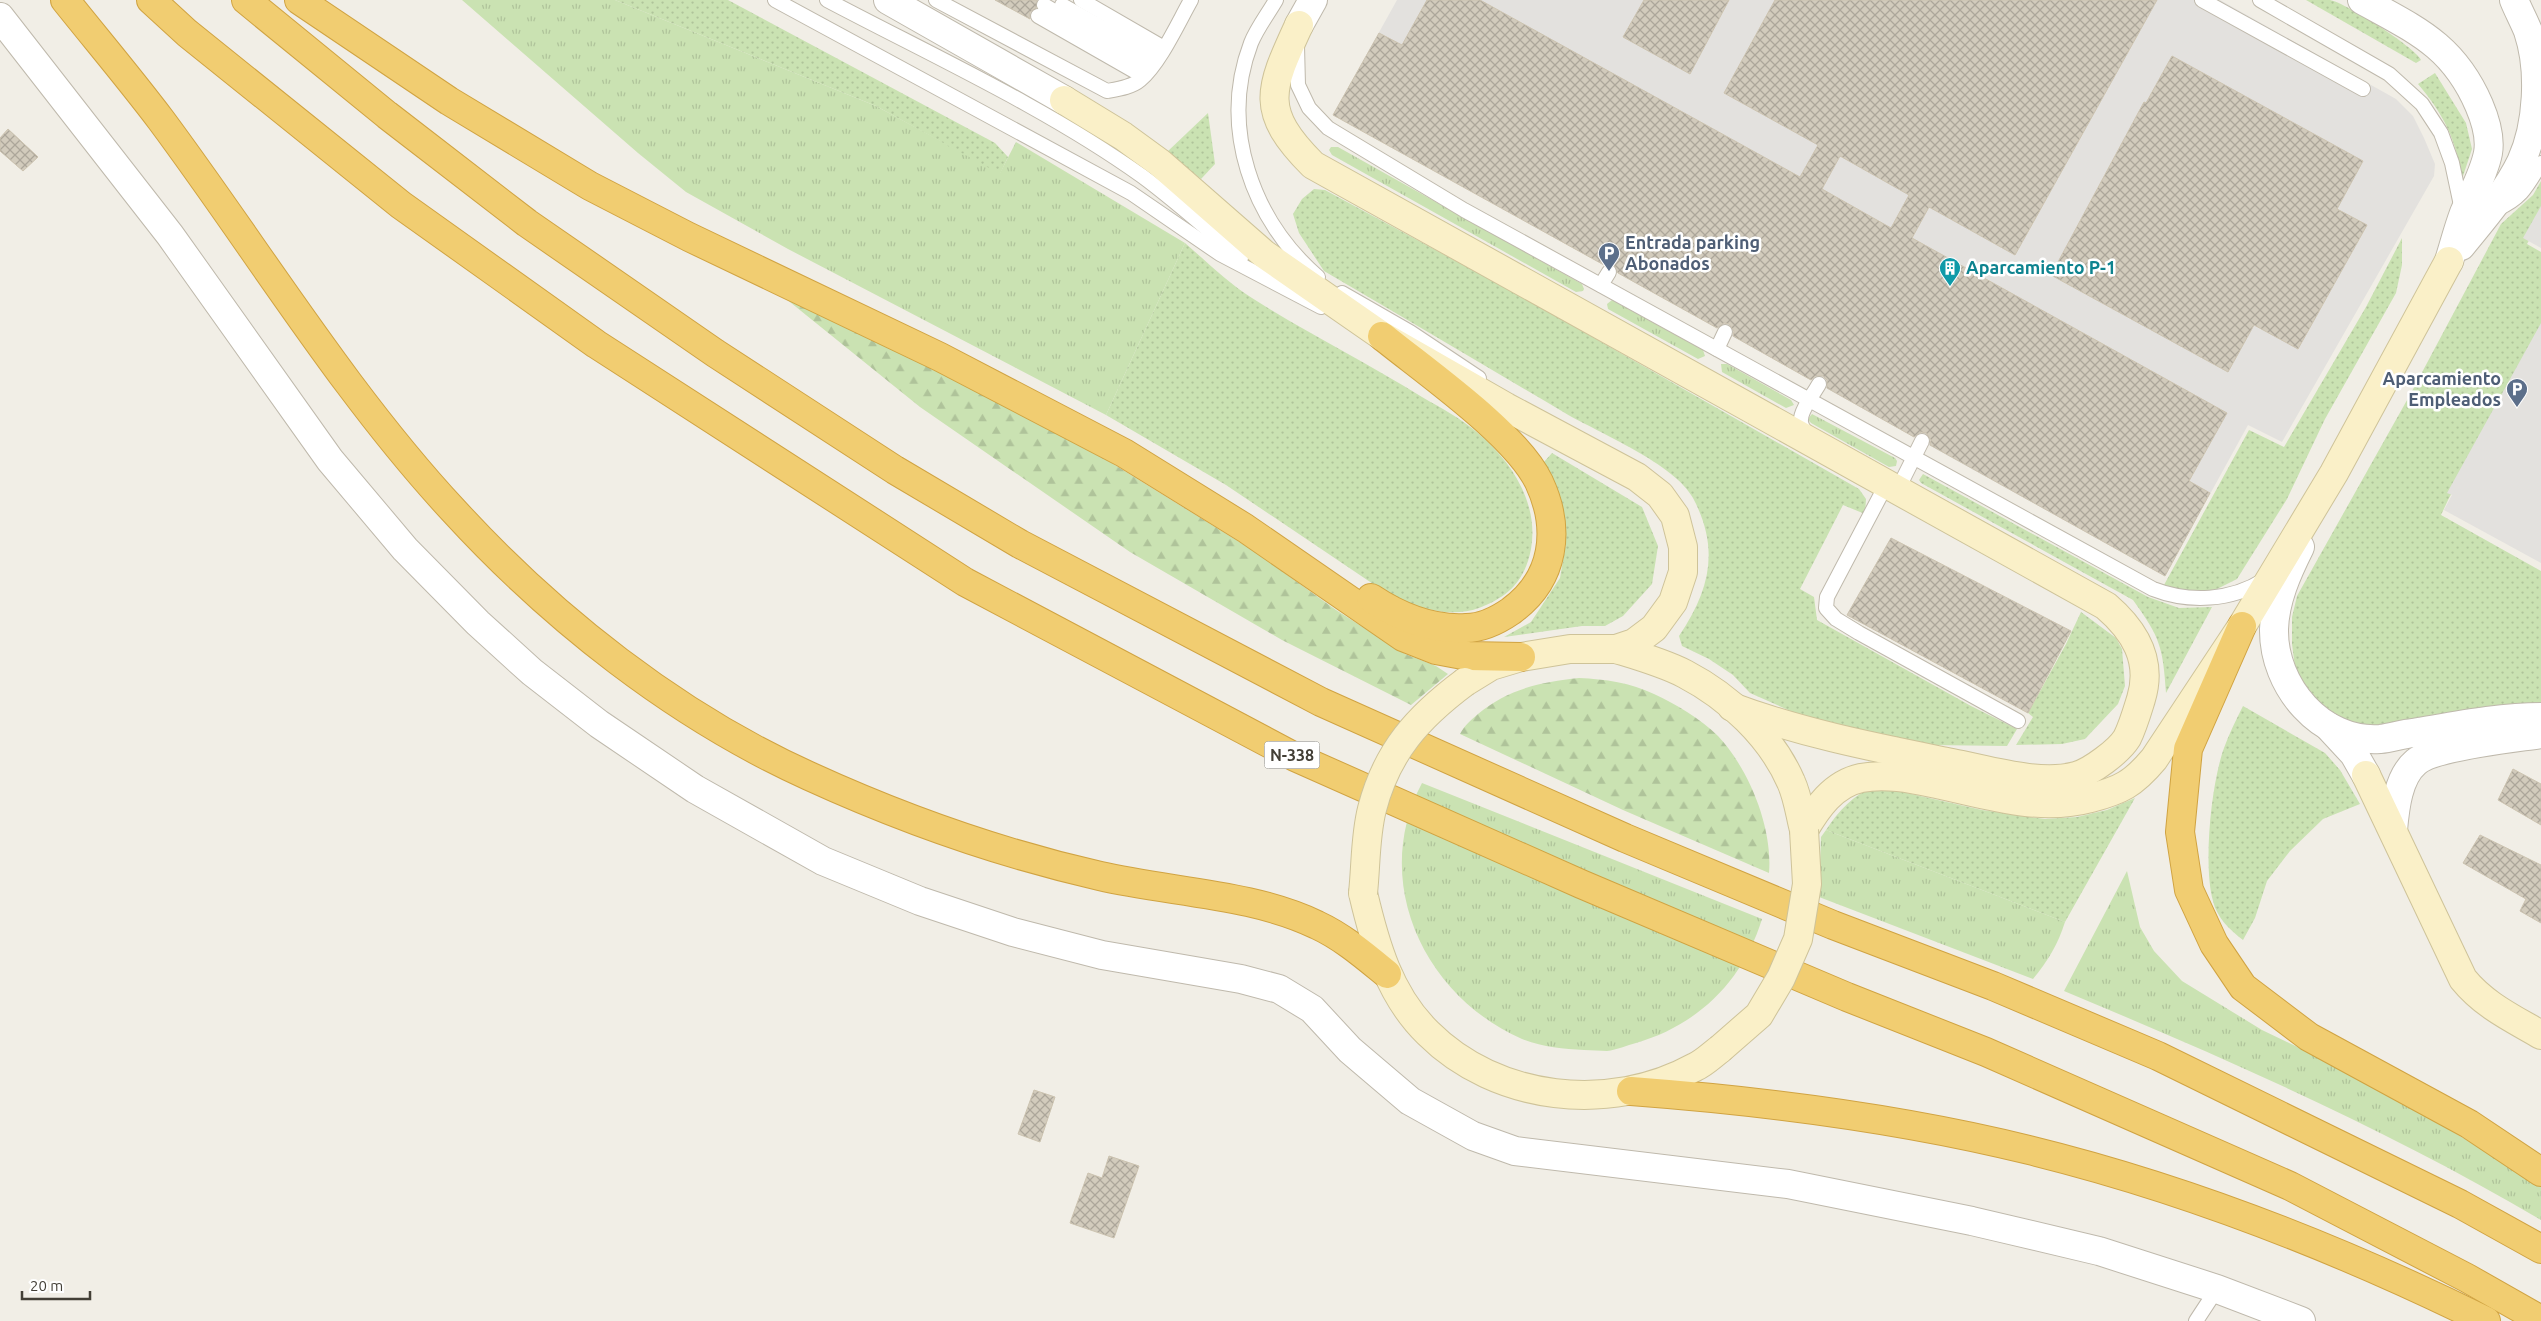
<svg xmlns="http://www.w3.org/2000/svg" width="2541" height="1321" viewBox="0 0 2541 1321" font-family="Ubuntu,sans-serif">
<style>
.grass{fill:url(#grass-tufts)}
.forest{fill:url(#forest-firs)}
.garden{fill:url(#garden-dots)}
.parking{fill:#e3e1de}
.building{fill:url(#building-cross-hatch);stroke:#ccc3b0;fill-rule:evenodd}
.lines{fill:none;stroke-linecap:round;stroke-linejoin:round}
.lane-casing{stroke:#bfb9ac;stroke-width:16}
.street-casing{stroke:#bfb9ac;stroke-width:30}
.secondary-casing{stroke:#cec399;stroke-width:30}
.highway-casing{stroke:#d0a342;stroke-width:30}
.lane{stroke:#fff;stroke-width:14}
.street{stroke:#fff;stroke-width:28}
.secondary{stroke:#faf0c8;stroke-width:28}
.highway{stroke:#f1cd71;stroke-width:28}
.secondary-bridge-casing{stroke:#cec399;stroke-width:30;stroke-linecap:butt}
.secondary-bridge{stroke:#faf0c8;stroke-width:28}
.labels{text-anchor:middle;stroke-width:5;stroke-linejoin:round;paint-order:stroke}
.shield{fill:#fff;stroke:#7b7972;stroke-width:1}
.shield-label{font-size:16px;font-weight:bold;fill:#433f36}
.service-label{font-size:18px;font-weight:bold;fill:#4e5e75;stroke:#fff;text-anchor:start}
.culture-label{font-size:18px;font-weight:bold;fill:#0d838f;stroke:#fff;text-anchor:start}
</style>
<defs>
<pattern id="grass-tufts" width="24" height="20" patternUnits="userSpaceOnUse" patternTransform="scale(1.25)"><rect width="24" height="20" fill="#cae2b2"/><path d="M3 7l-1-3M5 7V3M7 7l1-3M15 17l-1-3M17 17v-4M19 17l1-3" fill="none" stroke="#afc39a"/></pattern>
<pattern id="forest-firs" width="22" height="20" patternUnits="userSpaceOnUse" patternTransform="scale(1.25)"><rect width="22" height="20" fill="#cae2b2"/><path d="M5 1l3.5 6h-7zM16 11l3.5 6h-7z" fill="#afc39a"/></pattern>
<pattern id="garden-dots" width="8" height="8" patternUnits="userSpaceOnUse" patternTransform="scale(1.25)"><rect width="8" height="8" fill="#cae2b2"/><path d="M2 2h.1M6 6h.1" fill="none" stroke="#afc39a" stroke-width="1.8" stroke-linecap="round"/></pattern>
<pattern id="building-cross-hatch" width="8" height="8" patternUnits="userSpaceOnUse" patternTransform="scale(1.25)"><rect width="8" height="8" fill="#d2cbbc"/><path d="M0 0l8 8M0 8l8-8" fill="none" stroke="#aca69a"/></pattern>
</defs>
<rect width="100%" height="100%" fill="#f1eee6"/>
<g class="grass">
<path d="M 462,0 L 615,0 L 876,106 L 1000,173 L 1016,142 L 1185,243 L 1106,415 L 788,249 L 686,192 L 638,153 Z"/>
<path d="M 1331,147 L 1338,147 L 1582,284 L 1584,289 L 1583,291 L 1576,292 L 1332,155 L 1329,150 Z"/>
<path d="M 1612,300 L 1703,350 L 1705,356 L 1698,359 L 1608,309 L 1607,304 Z"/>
<path d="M 1721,364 L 1727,364 L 1791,400 L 1794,405 L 1786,408 L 1722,372 Z"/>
<path d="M 1812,414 L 1895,458 L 1897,461 L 1896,466 L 1889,467 L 1811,423 L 1808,419 Z"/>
<path d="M 1422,783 L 1762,919 C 1743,981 1698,1025 1636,1043 C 1627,1045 1617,1050 1607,1051 C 1600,1051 1592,1050 1584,1050 C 1563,1049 1542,1047 1522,1039 C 1424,996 1370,881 1422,783 Z"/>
<path d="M 1826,830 L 2065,922 C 2058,944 2048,961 2033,979 L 1819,897 L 1821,837 Z"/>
<path d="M 2127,871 L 2140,927 L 2154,951 L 2182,981 L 2262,1030 L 2327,1061 L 2442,1125 L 2541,1186 L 2541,1220 C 2389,1130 2227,1059 2064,991 Z"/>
</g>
<g class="forest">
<path d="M 759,277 L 1110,462 L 1254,551 L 1336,610 L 1405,654 L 1436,666 L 1448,674 L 1411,705 L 1282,640 L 1130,552 L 920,407 Z"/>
<path d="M 1579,678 C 1605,679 1631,683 1654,694 C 1676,704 1701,719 1718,736 C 1749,769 1773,828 1769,873 L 1623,810 L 1460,734 C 1465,725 1470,721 1478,714 C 1508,689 1541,682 1579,678 Z"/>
</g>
<g class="garden">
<path d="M 615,0 L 728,0 L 995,143 L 1008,157 L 1000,174 L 876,106 Z"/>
<path d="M 2306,0 C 2313,0 2323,0 2330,0 C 2346,3 2413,46 2421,60 L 2416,63 Z"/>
<path d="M 2435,73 L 2466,123 L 2472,149 L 2462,179 C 2456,139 2444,115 2418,84 Z"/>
<path d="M 1208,113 L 1215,164 L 1201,179 L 1167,152 Z"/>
<path d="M 2541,181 L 2541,219 L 2527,244 L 2541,252 L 2541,341 L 2449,498 L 2441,515 L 2541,571 L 2541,706 L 2381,729 L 2352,729 L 2325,714 L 2296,675 L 2292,644 L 2292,617 L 2297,596 L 2411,393 L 2501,224 L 2533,195 Z"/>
<path d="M 1314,189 L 1325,190 L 1524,298 L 1859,489 L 1866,499 L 1865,514 L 1843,505 L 1800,589 L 1814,597 L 1817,620 L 1971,706 L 2017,729 L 2007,746 L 1931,745 L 1837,725 L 1795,713 L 1750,693 L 1733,675 L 1709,659 L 1682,646 L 1679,636 C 1710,590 1720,549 1693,498 C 1675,464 1599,433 1565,413 C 1485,366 1405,318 1324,271 L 1299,233 L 1293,214 L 1302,199 Z"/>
<path d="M 2402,238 L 2402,265 L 2396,293 L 2325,419 L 2287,499 L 2237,579 L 2217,589 L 2200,592 L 2183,590 L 2164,585 L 2249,430 L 2284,447 L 2366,307 Z"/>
<path d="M 1185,243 C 1206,261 1228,283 1252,298 C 1307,333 1366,362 1422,397 C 1441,408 1462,419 1479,434 C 1512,462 1539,504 1531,549 C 1525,581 1508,597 1479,608 C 1449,619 1415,607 1388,594 L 1226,485 L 1106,415 Z"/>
<path d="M 1552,453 L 1642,507 L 1658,546 L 1652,584 L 1623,616 L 1605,626 L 1582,626 L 1504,637 L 1531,622 L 1560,578 L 1566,543 L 1562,514 L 1543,463 Z"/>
<path d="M 1923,474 L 2148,597 L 2179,608 L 2212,607 L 2166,693 C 2163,647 2160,637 2133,600 L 1921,483 L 1919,480 Z"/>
<path d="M 2081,612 L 2116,638 L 2122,649 L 2125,686 L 2118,704 L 2085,739 L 2062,744 L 2016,745 L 2033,717 L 2028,713 L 2066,644 Z"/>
<path d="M 2243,706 L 2325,753 L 2340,770 L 2360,804 L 2323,819 L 2290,851 L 2267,881 L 2255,918 L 2243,940 C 2230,930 2217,918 2213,901 C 2203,865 2211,784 2224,748 C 2229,734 2236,720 2243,706 Z"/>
<path d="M 1876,786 L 1982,810 L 2045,819 L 2077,817 L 2107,810 L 2135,798 L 2065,922 L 1826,830 C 1839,810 1853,795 1876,786 Z"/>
</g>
<g class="parking">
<path d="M 1397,0 L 2220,0 L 2396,99 L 2413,116 L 2424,138 L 2435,164 L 2434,176 L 2282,442 L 2248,425 L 2165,576 L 1333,115 Z"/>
<path d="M 2541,206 L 2541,248 L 2523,238 Z"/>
<path d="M 2541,323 L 2541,563 L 2444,510 L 2452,495 L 2447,493 Z"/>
</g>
<g class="building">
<path d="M 995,0 L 1037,0 L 1036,8 L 1030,12 L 1030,19 Z"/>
<path d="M 1427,0 L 1480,0 L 1800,177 L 1818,145 L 1724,93 L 1775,0 L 2157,0 L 2015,255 L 1929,207 L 1912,238 L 2227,413 L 2189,481 L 2210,493 L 2165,576 L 1930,445 L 1931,440 L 1926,433 L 1921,432 L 1914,437 L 1827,388 L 1827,380 L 1823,376 L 1815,376 L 1811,380 L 1733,336 L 1734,331 L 1729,324 L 1724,323 L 1717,328 L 1618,273 L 1613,264 L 1604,265 L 1333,115 L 1379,33 L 1402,45 ZM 1840,156 L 1909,195 L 1891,228 L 1822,189 Z"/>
<path d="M 1644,0 L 1729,0 L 1690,74 L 1623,37 Z"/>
<path d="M 2172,56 L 2363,161 L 2337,209 L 2367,225 L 2298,349 L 2254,325 L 2228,372 L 2051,275 L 2144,102 L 2146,103 Z"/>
<path d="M 8,129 L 38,157 L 23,171 L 0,151 L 0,138 Z"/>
<path d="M 1891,538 L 2071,631 L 2028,713 L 1847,615 Z"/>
<path d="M 2513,769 L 2541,784 L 2541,825 L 2498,800 Z"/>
<path d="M 2480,835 L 2541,865 L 2541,923 L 2520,911 L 2526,899 L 2463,863 Z"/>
<path d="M 1034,1090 L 1055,1097 L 1040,1142 L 1018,1134 Z"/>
<path d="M 1109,1156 L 1139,1166 L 1114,1238 L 1070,1223 L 1088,1173 L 1102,1178 Z"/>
</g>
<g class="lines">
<g class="lane-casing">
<g id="lane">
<path d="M 775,0 L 1131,193 L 1220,254 L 1321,307"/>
<path d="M 827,0 C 931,55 1047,108 1142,176 C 1176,201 1208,230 1241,258"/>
<path d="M 936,0 L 1107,91 C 1118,89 1132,87 1140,80 C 1160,63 1178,23 1191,0"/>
<path d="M 1081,0 L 1164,48"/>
<path d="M 1276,0 C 1268,14 1257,28 1251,43 C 1219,127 1252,220 1318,277"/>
<path d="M 2202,0 L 2363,89"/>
<path d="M 2260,0 L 2389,74 L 2422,104 L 2441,133 L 2452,163 L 2462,210"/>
<path d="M 1044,5 L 1150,67"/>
<path d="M 1062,5 L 1157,58"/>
<path d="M 1038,16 L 1143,76"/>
<path d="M 1297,46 L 1298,85 L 1309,108 L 1328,128 L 1464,210 L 2153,589 C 2189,603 2231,601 2264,580"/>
<path d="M 2497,209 C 2522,198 2527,186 2541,163"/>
<path d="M 1601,285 L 1609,272"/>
<path d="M 1342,293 L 1410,332 L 1479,378"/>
<path d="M 1717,349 L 1725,332"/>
<path d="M 1809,434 C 1789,422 1811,399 1819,384"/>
<path d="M 1886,485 L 1827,597 L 1826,608 L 1836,619 L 1859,633 L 2018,721"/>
<path d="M 1897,491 L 1922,441"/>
<path d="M 2196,1321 L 2217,1289"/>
</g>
</g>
<g class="street-casing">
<g id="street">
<path d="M 888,0 L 1064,100"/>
<path d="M 2362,0 C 2416,30 2453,45 2479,105 C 2485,119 2491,136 2488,153 C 2484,174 2472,194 2464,213 C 2458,229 2454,245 2449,261"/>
<path d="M 0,17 L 170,235 L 330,460 L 405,549 L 478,623 L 532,672 L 599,724 L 695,789 L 823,861 L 920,901 L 1013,932 L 1102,955 L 1241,979 L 1279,989 L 1312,1009 L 1350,1050 L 1410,1101 L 1473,1136 L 1515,1151 L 1788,1184 L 1972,1221 L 2099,1251 L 2217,1289 L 2301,1321"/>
<path d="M 1299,25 L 1313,0"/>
<path d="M 2461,246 C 2482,220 2506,193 2521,162 C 2538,125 2541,70 2528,31 C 2524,21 2518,10 2514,0"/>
<path d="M 2300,547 C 2287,573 2275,600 2274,629 C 2273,686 2321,743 2380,739 C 2391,738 2402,734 2413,733 C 2455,726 2499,717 2541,717"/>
<path d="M 2329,727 L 2354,754 L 2366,775"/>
<path d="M 2393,830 C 2395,808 2398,777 2416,762 C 2434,746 2515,738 2541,734"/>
</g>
</g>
<g class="secondary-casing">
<g id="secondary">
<path d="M 1299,25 C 1269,90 1259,111 1313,165 L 2106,606 C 2134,630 2153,660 2141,699 C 2137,712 2133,726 2127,738 C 2119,751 2091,772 2076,776 C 2040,786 1989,770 1952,763 C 1878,748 1804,734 1732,707"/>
<path d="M 1064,100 L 1123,136 L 1160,163 L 1264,254 L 1382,336 L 1506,407 L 1637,477 L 1660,495 L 1675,516 L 1683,547 L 1683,572 L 1673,602 L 1654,628 L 1634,643 L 1616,649 L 1570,649 L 1521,657 L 1491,666 L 1465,682"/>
<path d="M 1616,649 C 1639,656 1664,663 1685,674 C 1729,697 1771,736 1791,782 C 1798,797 1800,815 1804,830"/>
<path d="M 2366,775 L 2463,979 C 2484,1005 2512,1018 2541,1035"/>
<path d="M 1804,830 C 1817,808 1833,784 1861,778 C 1886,773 1913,779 1937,784 C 1988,795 2039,812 2091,798 C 2121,790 2133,784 2154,759 L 2242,626 L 2334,473 L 2449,261"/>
<path d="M 1363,893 C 1375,944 1389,995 1428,1033 C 1496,1101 1610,1114 1695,1067 C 1704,1063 1712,1055 1720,1049"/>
</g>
</g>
<g class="highway-casing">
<g id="highway">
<path d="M 65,0 C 97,40 130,79 161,120 C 257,249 345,394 454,511 C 552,618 676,716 809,776 C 903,819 999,853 1100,876 C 1169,892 1254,894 1317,925 C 1343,937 1365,956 1387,974"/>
<path d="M 151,0 L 187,33 L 401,205 L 596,344 L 965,582 L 1295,757 L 1581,884 L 1847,997 L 1986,1052 L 2290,1186 L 2467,1278 L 2541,1320"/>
<path d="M 246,0 L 387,115 L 527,223 L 715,353 L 895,470 L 1020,544 L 1321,702 L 1625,838 L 1833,925 L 1993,986 L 2158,1056 L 2460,1204 L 2541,1249"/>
<path d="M 299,0 L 449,101 L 590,186 L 689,237 L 940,357 L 1124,453 L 1245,528 L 1403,637 L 1436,650 L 1468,656 L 1521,657"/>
<path d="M 1371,598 C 1398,616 1432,630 1466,628 C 1483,628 1498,620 1511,611 C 1555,579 1561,529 1539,482 C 1516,434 1425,371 1382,336"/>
<path d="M 2242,626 L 2188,749 L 2180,832 L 2189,890 L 2214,944 L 2243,987 L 2309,1037 L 2469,1124 L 2541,1172"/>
<path d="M 1631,1091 C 1764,1101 1899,1118 2029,1150 C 2188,1189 2340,1249 2486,1321"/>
</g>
</g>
<use href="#lane" class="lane"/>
<use href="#street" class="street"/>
<use href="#secondary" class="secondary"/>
<use href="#highway" class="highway"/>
<g class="secondary-bridge-casing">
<g id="secondary-bridge">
<path d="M 1363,893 C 1366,866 1365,836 1372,809 C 1387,751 1418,717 1465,682"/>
<path d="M 1720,1049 L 1759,1015 L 1781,978 L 1798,939 L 1807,884 L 1804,830"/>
</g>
</g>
<use href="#secondary-bridge" class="secondary-bridge"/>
</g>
<defs>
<g id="parking-pin" transform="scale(1.125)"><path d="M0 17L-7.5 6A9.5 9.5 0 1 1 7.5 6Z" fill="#5c6f8a" stroke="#fff"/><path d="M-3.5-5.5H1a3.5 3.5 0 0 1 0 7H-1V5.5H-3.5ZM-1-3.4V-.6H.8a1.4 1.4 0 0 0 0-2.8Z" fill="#fff"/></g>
<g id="building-pin" transform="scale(1.125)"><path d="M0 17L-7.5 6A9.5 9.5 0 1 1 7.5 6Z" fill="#0f9aa8" stroke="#fff"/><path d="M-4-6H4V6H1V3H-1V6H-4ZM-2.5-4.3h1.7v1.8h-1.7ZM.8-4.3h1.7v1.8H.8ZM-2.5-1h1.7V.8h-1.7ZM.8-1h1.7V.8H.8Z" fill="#fff"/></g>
</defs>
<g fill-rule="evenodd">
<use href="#parking-pin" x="1609" y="253"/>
<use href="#building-pin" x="1950" y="268"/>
<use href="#parking-pin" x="2517" y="389"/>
</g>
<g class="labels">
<rect class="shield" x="1264.5" y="741.5" width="55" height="27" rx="4"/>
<g class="shield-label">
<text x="1292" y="761">N-338</text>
</g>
<g class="service-label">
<text x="1625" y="249">Entrada parking<tspan x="1625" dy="21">Abonados</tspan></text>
<text x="2501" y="385" text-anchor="end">Aparcamiento<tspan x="2501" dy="21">Empleados</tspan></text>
</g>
<g class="culture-label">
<text x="1966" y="274">Aparcamiento P-1</text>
</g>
</g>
<path d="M22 1291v8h68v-8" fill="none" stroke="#433f36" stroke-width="2.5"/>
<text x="30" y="1291" font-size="15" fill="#433f36" stroke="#ffffff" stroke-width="4" paint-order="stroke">20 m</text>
</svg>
